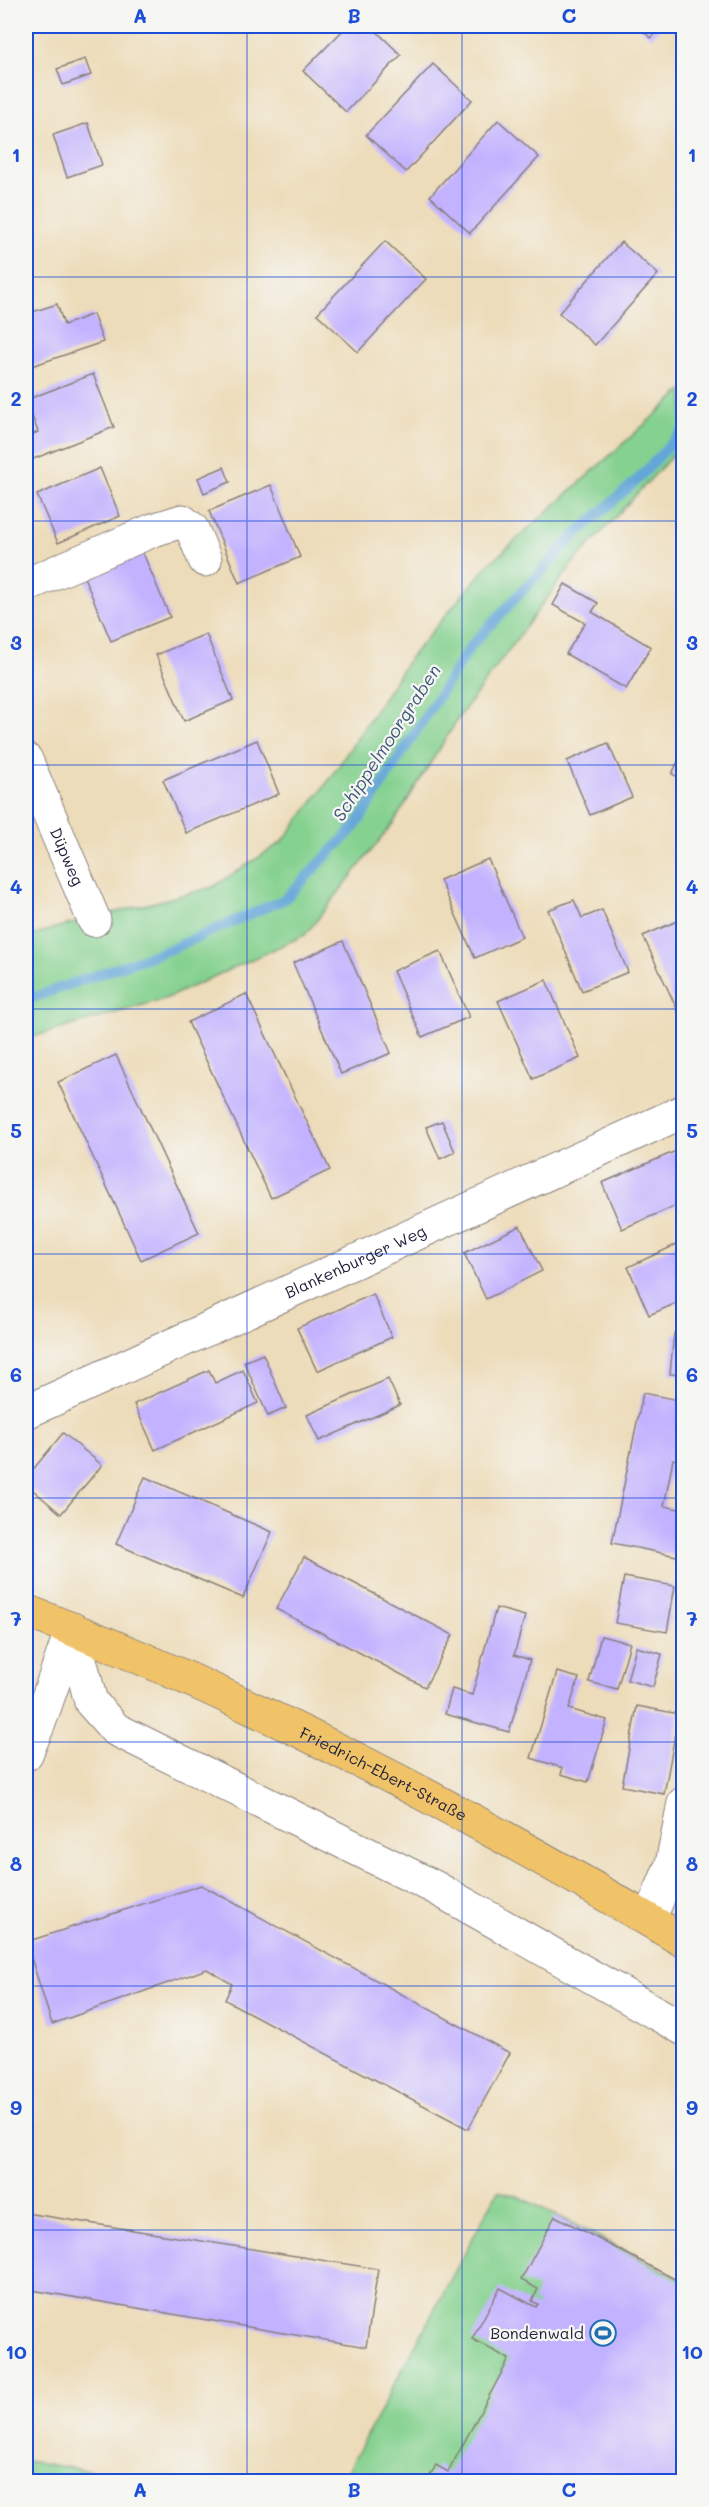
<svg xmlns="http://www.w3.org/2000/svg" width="709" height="2507" viewBox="0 0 709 2507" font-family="Mali,sans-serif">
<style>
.green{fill:#85d18f;stroke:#547a65;stroke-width:1.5}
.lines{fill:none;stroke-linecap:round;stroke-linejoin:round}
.stream{stroke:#64a6d8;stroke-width:10}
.building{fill:#c3b2ff}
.minor-casing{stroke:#887f7a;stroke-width:35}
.major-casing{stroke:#887f7a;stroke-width:35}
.minor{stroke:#fff;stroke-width:33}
.major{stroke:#f1c369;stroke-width:33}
.grid{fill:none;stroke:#1d4ed8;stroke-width:1.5;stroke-opacity:0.55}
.labels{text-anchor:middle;stroke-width:4.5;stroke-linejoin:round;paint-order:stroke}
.street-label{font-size:16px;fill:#22223b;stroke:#f6f6f2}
.poi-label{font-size:16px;fill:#22223b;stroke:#f6f6f2;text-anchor:end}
.water-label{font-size:18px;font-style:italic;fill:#3c577a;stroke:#f6f6f2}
.neatline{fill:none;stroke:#1d4ed8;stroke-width:2}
.grid-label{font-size:20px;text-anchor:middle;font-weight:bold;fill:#1d4ed8}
</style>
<rect width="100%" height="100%" fill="#f6f6f2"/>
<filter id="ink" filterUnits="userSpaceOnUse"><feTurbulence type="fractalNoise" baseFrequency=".0167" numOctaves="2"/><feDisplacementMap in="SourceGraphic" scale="12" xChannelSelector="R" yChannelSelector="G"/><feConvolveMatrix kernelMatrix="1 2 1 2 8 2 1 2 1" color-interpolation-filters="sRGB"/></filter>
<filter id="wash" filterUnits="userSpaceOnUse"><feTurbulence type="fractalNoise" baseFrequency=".008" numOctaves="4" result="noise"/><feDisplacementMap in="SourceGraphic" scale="24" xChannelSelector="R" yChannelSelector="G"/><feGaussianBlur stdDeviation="1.35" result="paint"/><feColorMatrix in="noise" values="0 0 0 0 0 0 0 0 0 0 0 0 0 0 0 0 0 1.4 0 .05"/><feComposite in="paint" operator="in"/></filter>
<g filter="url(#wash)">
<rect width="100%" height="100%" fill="#eddcb9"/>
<g class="green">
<path d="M 683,390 L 683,444 L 573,563 L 459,717 L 394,822 L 305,935 L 167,998 L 26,1039 L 26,938 L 55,928 L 213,887 L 282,842 L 330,779 L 409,659 L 488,565 Z"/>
<path d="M 498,2191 L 518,2196 L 683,2280 L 683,2481 L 342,2482 Z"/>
<path d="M 26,2461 L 158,2481 L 26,2481 Z"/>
</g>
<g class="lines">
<path class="stream" d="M 26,1000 L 173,948 L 285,899 L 355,827 L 470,647 L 573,537 L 637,480 L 684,430"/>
</g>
<g id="blocks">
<g class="building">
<path d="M 347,26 L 371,26 L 401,55 L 346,112 L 303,71 Z"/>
<path d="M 637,26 L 662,26 L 651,38 Z"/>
<path d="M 85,59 L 91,75 L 63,85 L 57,69 Z"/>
<path d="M 433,64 L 472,100 L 406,172 L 366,135 Z"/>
<path d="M 498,120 L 539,157 L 470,233 L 430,196 Z"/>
<path d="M 88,123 L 102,165 L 67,177 L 53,135 Z"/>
<path d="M 385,241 L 426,279 L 358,352 L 317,314 Z"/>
<path d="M 621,242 L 658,274 L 595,345 L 559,313 Z"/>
<path d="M 57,304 L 64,325 L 93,314 L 103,342 L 26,368 L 26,314 Z"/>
<path d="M 93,374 L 114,427 L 26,462 L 26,437 L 38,432 L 26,400 Z"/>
<path d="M 224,467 L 230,482 L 204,493 L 198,478 Z"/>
<path d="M 100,468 L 120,516 L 58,543 L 37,495 Z"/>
<path d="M 271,485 L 300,557 L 239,583 L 209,511 Z"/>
<path d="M 140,546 L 170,617 L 111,641 L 81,570 Z"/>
<path d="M 565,584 L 598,603 L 592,612 L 651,647 L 626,689 L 566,654 L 585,623 L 553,605 Z"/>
<path d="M 206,634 L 233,700 L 184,721 L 156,655 Z"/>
<path d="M 257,740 L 279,794 L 186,833 L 163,780 Z"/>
<path d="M 608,743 L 632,797 L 590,815 L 567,761 Z"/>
<path d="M 680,757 L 684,759 L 684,780 L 672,774 Z"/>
<path d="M 488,859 L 522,937 L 475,958 L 440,880 Z"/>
<path d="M 574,900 L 582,918 L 602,910 L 628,972 L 582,991 L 548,910 Z"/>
<path d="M 684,918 L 684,1024 L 643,936 Z"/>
<path d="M 343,941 L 391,1053 L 341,1074 L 293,963 Z"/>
<path d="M 440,951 L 469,1017 L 422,1037 L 393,971 Z"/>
<path d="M 546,980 L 580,1058 L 533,1079 L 498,1001 Z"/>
<path d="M 246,994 L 330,1170 L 271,1198 L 188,1022 Z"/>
<path d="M 116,1055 L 199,1233 L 141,1260 L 58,1082 Z"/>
<path d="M 442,1121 L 455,1152 L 440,1159 L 426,1127 Z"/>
<path d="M 676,1151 L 684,1167 L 684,1202 L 622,1229 L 602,1183 Z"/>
<path d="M 520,1226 L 542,1271 L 486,1299 L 464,1253 Z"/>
<path d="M 684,1241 L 684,1300 L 649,1315 L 628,1267 Z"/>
<path d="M 373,1294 L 392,1337 L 317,1371 L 297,1328 Z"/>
<path d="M 674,1333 L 684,1334 L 684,1375 L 670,1374 Z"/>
<path d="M 263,1354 L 286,1408 L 268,1416 L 244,1362 Z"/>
<path d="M 209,1370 L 215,1383 L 243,1370 L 258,1403 L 155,1450 L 134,1404 Z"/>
<path d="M 388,1379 L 400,1405 L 319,1441 L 307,1415 Z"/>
<path d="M 643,1393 L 684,1401 L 684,1461 L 673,1459 L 664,1506 L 684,1510 L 682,1557 L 612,1543 Z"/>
<path d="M 63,1433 L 102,1465 L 61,1514 L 26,1484 L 26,1478 Z"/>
<path d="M 145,1477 L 272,1532 L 243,1598 L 116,1544 Z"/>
<path d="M 304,1557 L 453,1635 L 425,1687 L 276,1609 Z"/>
<path d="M 624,1577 L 675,1586 L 667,1632 L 615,1623 Z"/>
<path d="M 496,1608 L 525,1616 L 514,1655 L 530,1660 L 509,1732 L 445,1714 L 452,1689 L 472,1695 Z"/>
<path d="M 601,1636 L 630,1643 L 617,1689 L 589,1682 Z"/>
<path d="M 636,1647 L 662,1654 L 653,1687 L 627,1680 Z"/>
<path d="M 557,1672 L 579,1678 L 569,1709 L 607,1720 L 588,1782 L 561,1774 L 563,1768 L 531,1758 Z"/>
<path d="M 637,1706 L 679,1714 L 664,1794 L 622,1786 Z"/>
<path d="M 201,1885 L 510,2053 L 468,2129 L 225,2000 L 232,1984 L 207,1969 L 52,2024 L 26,1942 Z"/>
<path d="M 26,2213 L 378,2269 L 366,2347 L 26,2289 Z"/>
<path d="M 555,2216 L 684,2284 L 684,2481 L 427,2481 L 436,2465 L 448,2472 L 509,2359 L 472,2339 L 500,2288 L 536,2307 L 538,2304 L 532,2301 L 538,2289 L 521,2280 Z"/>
</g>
</g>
</g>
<g filter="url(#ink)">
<use href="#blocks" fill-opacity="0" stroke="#887f7a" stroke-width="1.5"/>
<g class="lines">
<g class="minor-casing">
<g id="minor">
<path d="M 26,585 L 153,530 L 182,521 L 192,529 L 205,560"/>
<path id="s1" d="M 26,760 L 94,920"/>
<path id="s2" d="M 26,1412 L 684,1111"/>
<path d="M 72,1629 L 91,1702 L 115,1729 L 436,1888 L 684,2029"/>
<path d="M 26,1754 L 39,1723 L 72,1629"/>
<path d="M 649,1920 L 672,1864 L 684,1803"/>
</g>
</g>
<g class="major-casing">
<g id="major">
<path id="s3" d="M 26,1611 C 254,1699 473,1815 684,1941"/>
</g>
</g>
<use href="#minor" class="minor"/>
<use href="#major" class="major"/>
</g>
</g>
<path class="grid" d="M 247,26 L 247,2482M 462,26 L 462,2482M 26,277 L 684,277M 26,521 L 684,521M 26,765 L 684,765M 26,1009 L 684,1009M 26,1254 L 684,1254M 26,1498 L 684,1498M 26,1742 L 684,1742M 26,1986 L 684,1986M 26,2230 L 684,2230"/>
<defs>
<g id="stadium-ring" transform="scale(1.35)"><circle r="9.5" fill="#f6f6f2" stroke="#1f6fb2" stroke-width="1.5"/><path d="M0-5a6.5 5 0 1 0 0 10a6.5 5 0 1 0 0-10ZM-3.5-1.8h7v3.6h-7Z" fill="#1f6fb2"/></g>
</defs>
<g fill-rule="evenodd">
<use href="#stadium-ring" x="603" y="2333"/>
</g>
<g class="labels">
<g class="street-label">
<text dy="6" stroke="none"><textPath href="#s1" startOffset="105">Düpweg</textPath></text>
<text dy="6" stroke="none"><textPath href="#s2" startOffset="362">Blankenburger Weg</textPath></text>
<text dy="6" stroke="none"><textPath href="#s3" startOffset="393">Friedrich-Ebert-Straße</textPath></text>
</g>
<g class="poi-label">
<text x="584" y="2339">Bondenwald</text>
</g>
<g class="water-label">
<text transform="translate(387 743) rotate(-57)" y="6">Schippelmoorgraben</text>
</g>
</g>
<rect width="709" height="2507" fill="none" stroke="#f6f6f2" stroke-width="66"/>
<rect x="33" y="33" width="643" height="2441" class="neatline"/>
<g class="grid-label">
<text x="140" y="23">A</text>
<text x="354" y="23">B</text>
<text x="569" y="23">C</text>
<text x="16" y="162">1</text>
<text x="692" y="162">1</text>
<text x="16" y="406">2</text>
<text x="692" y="406">2</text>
<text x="16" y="650">3</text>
<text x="692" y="650">3</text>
<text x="16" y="894">4</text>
<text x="692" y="894">4</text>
<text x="16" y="1138">5</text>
<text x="692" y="1138">5</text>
<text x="16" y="1382">6</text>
<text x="692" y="1382">6</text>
<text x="16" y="1626">7</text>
<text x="692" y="1626">7</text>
<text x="16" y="1871">8</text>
<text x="692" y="1871">8</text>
<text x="16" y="2115">9</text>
<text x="692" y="2115">9</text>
<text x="16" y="2359">10</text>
<text x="692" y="2359">10</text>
<text x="140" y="2497">A</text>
<text x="354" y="2497">B</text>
<text x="569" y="2497">C</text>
</g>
</svg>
